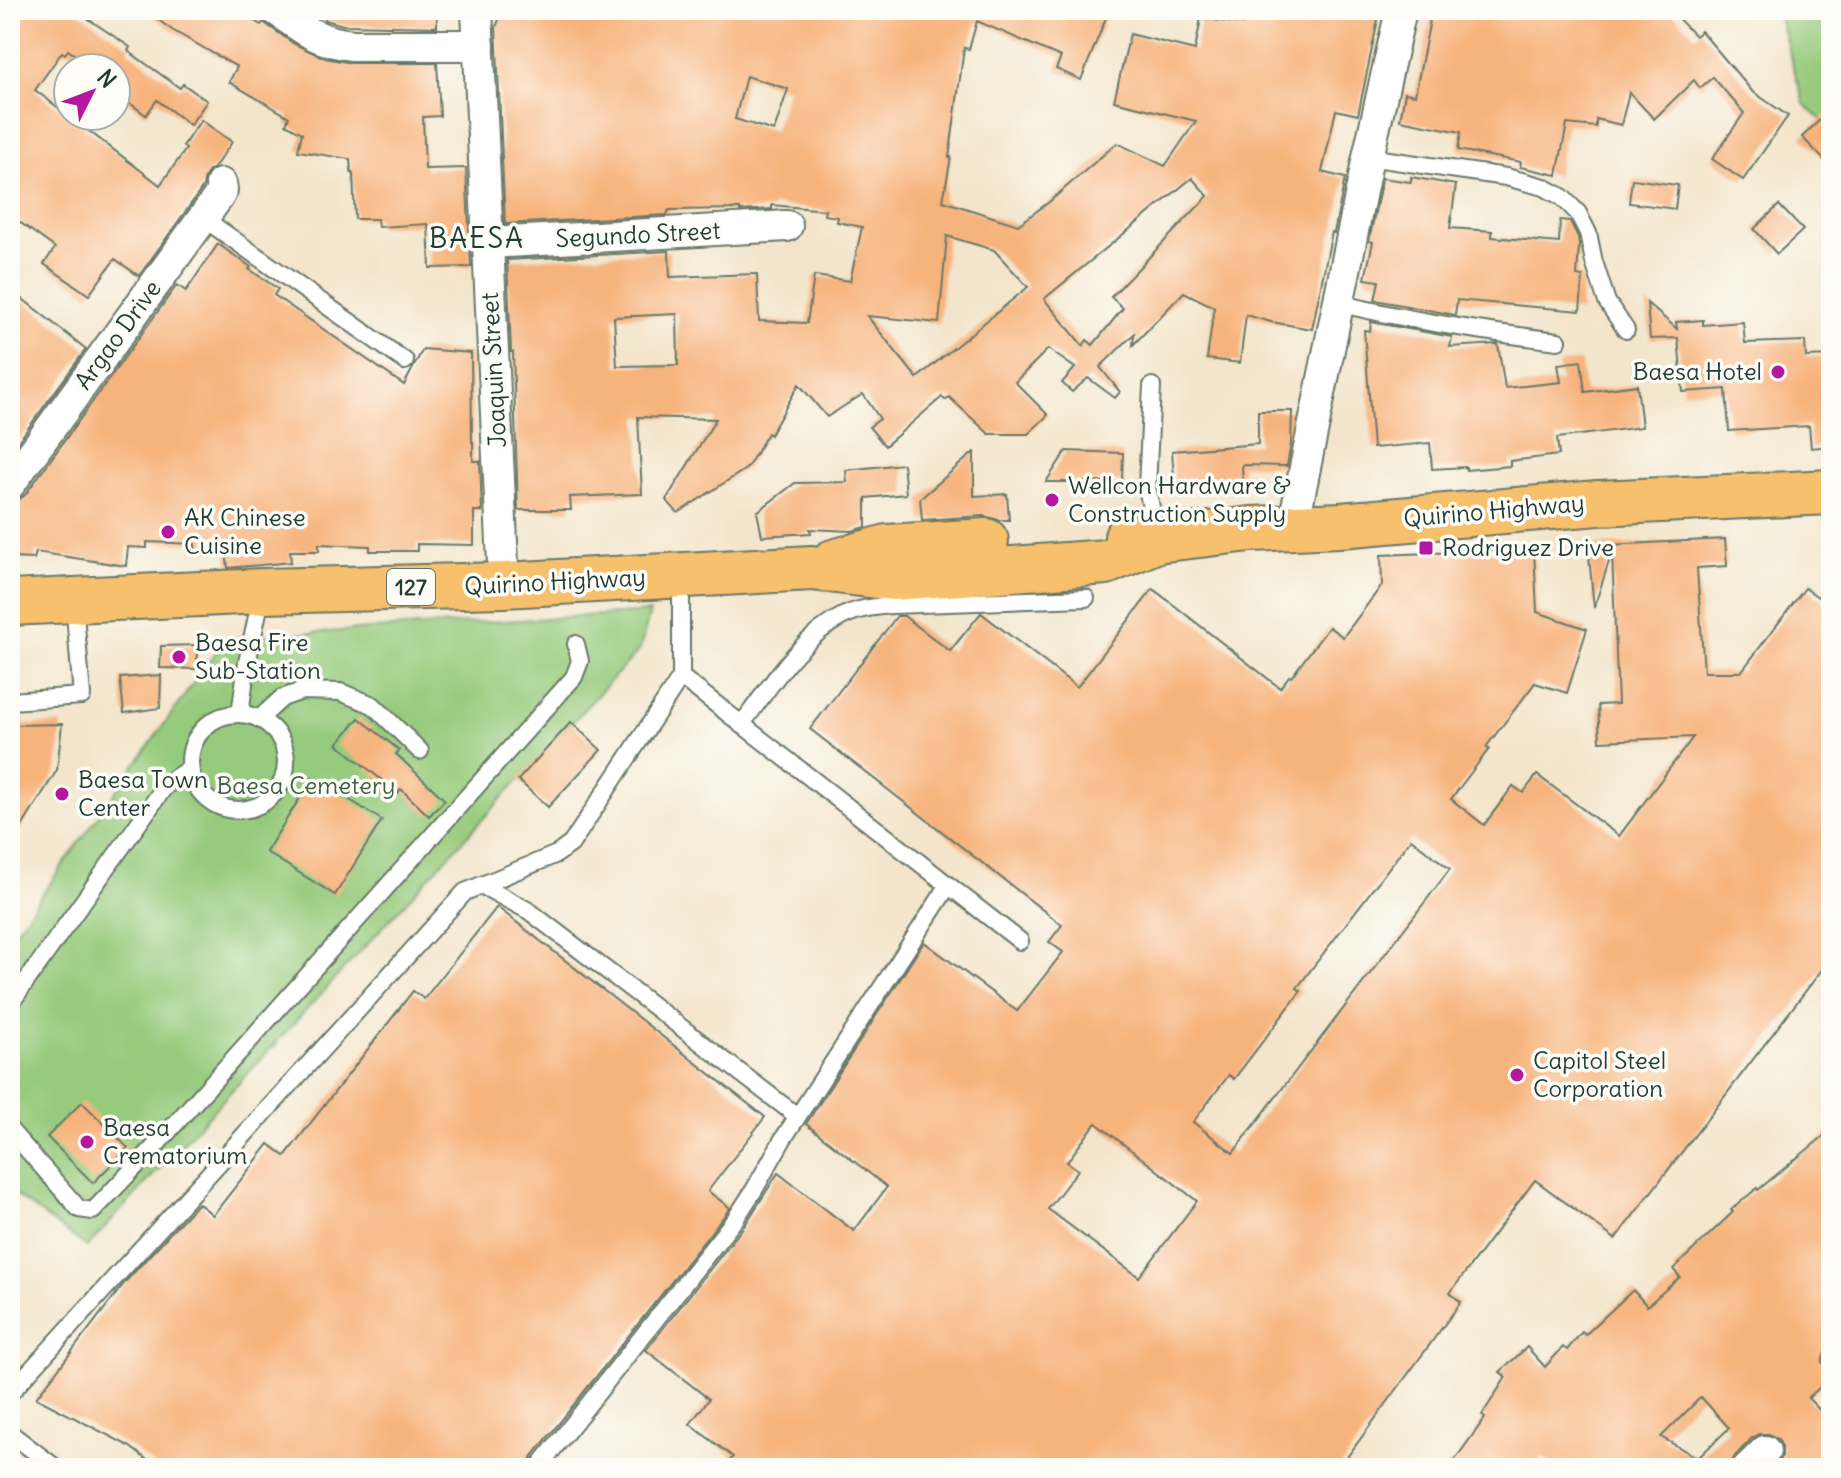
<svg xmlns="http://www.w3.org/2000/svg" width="1841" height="1478" viewBox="0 0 1841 1478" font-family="Delius,sans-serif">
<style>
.green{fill:#96ca7b;stroke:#5a8458;stroke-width:2}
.building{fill:#f7b37b;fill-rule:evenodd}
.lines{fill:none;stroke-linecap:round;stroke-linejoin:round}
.service-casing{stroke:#697869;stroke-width:20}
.minor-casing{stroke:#697869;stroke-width:34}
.primary-casing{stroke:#697869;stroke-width:48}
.service{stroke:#fff;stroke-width:16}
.minor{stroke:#fff;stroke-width:30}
.primary{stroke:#f7c06c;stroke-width:44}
.poi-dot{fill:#b5179e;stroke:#fdfcf7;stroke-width:3}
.labels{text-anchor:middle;stroke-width:7;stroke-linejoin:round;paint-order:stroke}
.shield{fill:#fdfcf7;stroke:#62766e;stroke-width:2}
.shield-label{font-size:22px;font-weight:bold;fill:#1f3d34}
.street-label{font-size:24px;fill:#1f3d34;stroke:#fdfcf7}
.poi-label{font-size:24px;fill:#1f3d34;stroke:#fdfcf7;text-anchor:start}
.park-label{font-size:24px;fill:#3d6046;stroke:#fdfcf7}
.quarter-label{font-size:28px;letter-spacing:2px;fill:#1f3d34;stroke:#fdfcf7}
</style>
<rect width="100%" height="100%" fill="#fdfcf7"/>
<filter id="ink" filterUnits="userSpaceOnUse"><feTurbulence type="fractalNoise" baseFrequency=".0125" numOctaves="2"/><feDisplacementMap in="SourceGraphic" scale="16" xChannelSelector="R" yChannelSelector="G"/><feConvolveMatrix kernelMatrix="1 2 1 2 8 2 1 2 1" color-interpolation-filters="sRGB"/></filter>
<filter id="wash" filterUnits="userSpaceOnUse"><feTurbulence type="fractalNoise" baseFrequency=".006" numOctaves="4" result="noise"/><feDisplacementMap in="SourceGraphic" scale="32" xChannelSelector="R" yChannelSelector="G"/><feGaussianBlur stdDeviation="1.8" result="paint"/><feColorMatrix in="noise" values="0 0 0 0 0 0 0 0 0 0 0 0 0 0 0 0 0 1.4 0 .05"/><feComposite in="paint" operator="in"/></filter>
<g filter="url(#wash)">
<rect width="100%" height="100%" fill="#f3e5cb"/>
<g class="green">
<path d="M 1777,10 L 1831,10 L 1831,129 L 1804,104 Z"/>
<path d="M 650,612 L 640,649 L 87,1247 L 10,1191 L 10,939 L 226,638 Z"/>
</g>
<g id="blocks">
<g class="building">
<path d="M 10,10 L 75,10 L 130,47 L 128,51 L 180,88 L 183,84 L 207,101 L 190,125 L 157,100 L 146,115 L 116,93 L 116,68 L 94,68 L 68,50 L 65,54 L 62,52 L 35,90 L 160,185 L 186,149 L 183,146 L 201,120 L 232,142 L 214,168 L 209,171 L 205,177 L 203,187 L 139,276 L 115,259 L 89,295 L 44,264 L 55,248 L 10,215 Z"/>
<path d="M 145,10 L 235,10 L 261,25 L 263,22 L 294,44 L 325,58 L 352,63 L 437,63 L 440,116 L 423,117 L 425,169 L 466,168 L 471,267 L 430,268 L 428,224 L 378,227 L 377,219 L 355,219 L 353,173 L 351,173 L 350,159 L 298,151 L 302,133 L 286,124 L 289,117 L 229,82 L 237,67 L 172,30 Z"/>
<path d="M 327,10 L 437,10 L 437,27 L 343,25 L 325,20 Z"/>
<path d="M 503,10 L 1095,10 L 1107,15 L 1081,80 L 1056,69 L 1061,57 L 977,21 L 969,49 L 964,48 L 952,137 L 949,157 L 951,157 L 943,201 L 1018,225 L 1049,202 L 1117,143 L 1165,166 L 1196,121 L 1114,101 L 1130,34 L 1195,50 L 1201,18 L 1242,24 L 1245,10 L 1380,10 L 1358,115 L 1336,110 L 1322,172 L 1345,178 L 1334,233 L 1332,232 L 1312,329 L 1271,322 L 1246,315 L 1240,363 L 1207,359 L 1214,307 L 1184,292 L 1133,345 L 1134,334 L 1100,367 L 1120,392 L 1115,398 L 1088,378 L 1072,392 L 1062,383 L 1075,368 L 1048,349 L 1015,382 L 1048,415 L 1028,434 L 989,434 L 949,397 L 945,400 L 942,397 L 885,446 L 869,427 L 880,419 L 863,394 L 827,417 L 799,384 L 770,435 L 768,433 L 747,468 L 678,513 L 666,500 L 716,419 L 638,417 L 642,494 L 570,497 L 571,510 L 518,510 L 513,352 L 511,352 L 507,260 L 669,251 L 670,277 L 757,274 L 759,321 L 807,323 L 814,276 L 850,281 L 862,227 L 837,222 L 838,217 L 824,215 L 825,210 L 772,205 L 772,209 L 740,211 L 740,209 L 669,210 L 667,215 L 505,224 L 496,27 ZM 746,76 L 788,89 L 774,131 L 735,119 ZM 1192,178 L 1208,196 L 1111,297 L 1123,308 L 1093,345 L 1087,340 L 1083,346 L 1044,299 ZM 947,236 L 994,250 L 1028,287 L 917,378 L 867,316 L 939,323 ZM 677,314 L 678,365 L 617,366 L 614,317 Z"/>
<path d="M 1432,10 L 1535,10 L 1546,18 L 1554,10 L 1670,10 L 1695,36 L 1701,31 L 1752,91 L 1788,116 L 1743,180 L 1712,159 L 1744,113 L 1713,77 L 1700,88 L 1694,80 L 1654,119 L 1629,92 L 1621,125 L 1596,119 L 1596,127 L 1567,124 L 1557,175 L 1520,167 L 1521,162 L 1458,150 L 1461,132 L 1400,120 L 1405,93 L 1415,95 Z"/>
<path d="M 1831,109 L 1831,167 L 1802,137 Z"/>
<path d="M 1411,177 L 1456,185 L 1450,228 L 1492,231 L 1492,237 L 1559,243 L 1560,220 L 1570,221 L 1578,237 L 1579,245 L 1577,276 L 1583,277 L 1580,311 L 1457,300 L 1455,315 L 1375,300 L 1379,281 L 1365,279 L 1373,242 L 1369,241 L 1382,178 L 1411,182 Z"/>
<path d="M 1632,179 L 1678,185 L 1675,209 L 1629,203 Z"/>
<path d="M 1779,205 L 1803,230 L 1777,254 L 1754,229 Z"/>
<path d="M 218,244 L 251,267 L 249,269 L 278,289 L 274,295 L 404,385 L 423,349 L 471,353 L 472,442 L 473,442 L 473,461 L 480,461 L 482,511 L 474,511 L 474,545 L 417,544 L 417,551 L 370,551 L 370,546 L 319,544 L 319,551 L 290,551 L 291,562 L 228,568 L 226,551 L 195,550 L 195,544 L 147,542 L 147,548 L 128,547 L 126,566 L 36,552 L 34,559 L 10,558 L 10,502 L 18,500 L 25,495 L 177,285 L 186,291 Z"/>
<path d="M 10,289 L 86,349 L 10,453 Z"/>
<path d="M 1647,303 L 1677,329 L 1676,322 L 1703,320 L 1703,325 L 1743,322 L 1745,343 L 1805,341 L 1806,357 L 1831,356 L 1831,446 L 1811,448 L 1809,426 L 1729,431 L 1726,389 L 1683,392 L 1678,338 L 1650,339 Z"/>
<path d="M 1371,322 L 1452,337 L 1450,347 L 1498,344 L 1505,388 L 1561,382 L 1558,364 L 1581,361 L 1585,392 L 1637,385 L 1642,427 L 1557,438 L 1559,455 L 1510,461 L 1510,466 L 1466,470 L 1466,467 L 1432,469 L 1430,443 L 1373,448 L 1364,330 L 1370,331 Z"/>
<path d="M 1258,411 L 1292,411 L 1291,444 L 1287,466 L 1242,465 L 1243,486 L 1175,491 L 1172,451 L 1258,444 Z"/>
<path d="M 1066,451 L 1123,453 L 1122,482 L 1046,482 Z"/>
<path d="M 974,452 L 974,496 L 1007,494 L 1009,520 L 999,520 L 984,516 L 922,520 L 920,499 Z"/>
<path d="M 903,464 L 906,494 L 866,498 L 866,527 L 852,531 L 810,529 L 811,533 L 762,536 L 757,512 L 795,483 L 847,482 L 846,470 Z"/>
<path d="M 1725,539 L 1727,566 L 1697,568 L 1704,672 L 1741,672 L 1805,588 L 1831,606 L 1831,958 L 1615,1239 L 1535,1180 L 1450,1293 L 1461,1302 L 1339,1468 L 724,1468 L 733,1457 L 690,1424 L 709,1399 L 646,1350 L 745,1225 L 778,1173 L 854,1231 L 887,1187 L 806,1124 L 924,942 L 1017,1011 L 1063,952 L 1049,942 L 1062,925 L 810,729 L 897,616 L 904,616 L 950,651 L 981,613 L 1077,687 L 1153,589 L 1280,688 L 1289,676 L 1291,677 L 1329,627 L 1343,637 L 1382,585 L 1381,555 L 1534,549 L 1537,612 L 1587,629 L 1567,693 L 1535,683 L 1486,747 L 1489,749 L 1451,799 L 1484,825 L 1513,786 L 1523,793 L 1537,775 L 1619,836 L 1693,737 L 1600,741 L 1598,705 L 1618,704 L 1612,552 L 1594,608 L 1588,546 ZM 1411,839 L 1450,869 L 1233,1153 L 1193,1122 L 1229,1075 L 1234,1079 L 1301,991 L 1297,988 ZM 1096,1123 L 1197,1201 L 1139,1277 L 1048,1209 L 1078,1170 L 1067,1162 Z"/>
<path d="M 199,645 L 196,669 L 160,668 L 161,646 Z"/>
<path d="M 161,675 L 160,708 L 124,713 L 120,678 Z"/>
<path d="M 359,718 L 399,750 L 396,754 L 445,800 L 429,816 L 401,789 L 398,793 L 337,744 Z"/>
<path d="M 571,722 L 601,750 L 548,807 L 518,780 Z"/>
<path d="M 62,724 L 57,770 L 10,846 L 10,725 Z"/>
<path d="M 313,777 L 382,820 L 335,895 L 266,852 Z"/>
<path d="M 497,907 L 765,1117 L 708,1191 L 730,1208 L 727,1212 L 529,1461 L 527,1468 L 158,1468 L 129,1446 L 36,1398 L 126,1281 L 198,1203 L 213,1215 L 269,1144 L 285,1156 L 413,991 L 424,999 Z"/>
<path d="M 82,1102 L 128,1148 L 93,1183 L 47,1137 Z"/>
<path d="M 1831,1130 L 1831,1336 L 1822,1362 L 1831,1372 L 1831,1377 L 1808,1398 L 1831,1422 L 1831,1450 L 1812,1468 L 1773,1468 L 1782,1456 L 1782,1447 L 1778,1439 L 1769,1434 L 1760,1434 L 1752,1438 L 1735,1456 L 1731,1463 L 1731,1468 L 1557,1468 L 1542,1456 L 1534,1468 L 1449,1468 L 1485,1418 L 1482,1415 L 1506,1377 L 1500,1372 L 1527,1347 L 1545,1367 L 1563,1347 L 1567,1350 L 1582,1332 L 1585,1335 L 1633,1290 L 1647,1306 L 1680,1277 L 1673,1269 L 1733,1212 L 1731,1210 L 1757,1188 L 1758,1190 ZM 1701,1397 L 1729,1428 L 1698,1458 L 1661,1437 Z"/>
</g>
</g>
</g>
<g filter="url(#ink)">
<use href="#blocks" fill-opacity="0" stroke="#697869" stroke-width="2"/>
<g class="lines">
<g class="service-casing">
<g id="service">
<path d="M 1368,157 L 1506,177 L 1544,187 L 1562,197 L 1578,213 L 1588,233 L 1594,262 L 1607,302 L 1626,330"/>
<path d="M 203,218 L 405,361"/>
<path d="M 1338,303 C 1410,321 1484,332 1558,341"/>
<path d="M 1152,386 L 1147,487 L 1157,539"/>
<path d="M 681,677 L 1020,941"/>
<path d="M 10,701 L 82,696 L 74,602"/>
<path d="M 240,714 L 247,663 L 262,593"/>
<circle cx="238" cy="762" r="48"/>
<path d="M 259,719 L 282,698 L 302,691 L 340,692 L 373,705 L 420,751"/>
<path d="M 741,725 C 771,686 799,638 843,616 C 859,608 875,607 892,605 L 1086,598"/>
<path d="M 481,885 L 529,911 L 797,1116"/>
<path d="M 10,1004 L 163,789 L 172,780 L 190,768"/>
<path d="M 10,1130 L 79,1209 L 93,1211 L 159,1142 L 574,677 L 580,661 L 576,644"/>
<path d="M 10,1393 L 465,892 L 557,854 L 571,844 L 681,677 L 681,576"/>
<path d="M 10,1433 L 56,1468"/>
<path d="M 538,1468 L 736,1218 L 754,1190 L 783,1139 L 948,886"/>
</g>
</g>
<g class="minor-casing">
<g id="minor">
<path d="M 276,10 C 305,30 316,41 352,45 L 479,45"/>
<path d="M 477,10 L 504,585"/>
<path d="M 489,243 L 787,226"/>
<path d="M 10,484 L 219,196 L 222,190 L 221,184"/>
<path d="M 1293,527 L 1368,157 L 1401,10"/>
<path d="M 1748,1468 L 1765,1451"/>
</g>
</g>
<g class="primary-casing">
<g id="primary">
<path d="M 1127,537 L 1157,540 L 1251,529 L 1340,525 L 1598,503 L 1831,492"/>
<path d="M 833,562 L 887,547 L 986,541"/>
<path d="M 10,603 L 263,591 L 504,585 L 812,568 L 893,578 L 1106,562 L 1157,540"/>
</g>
</g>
<use href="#service" class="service"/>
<use href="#minor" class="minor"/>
<use href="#primary" class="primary"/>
</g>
</g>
<g class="poi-dot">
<circle cx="1778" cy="372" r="8"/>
<circle cx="1052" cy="500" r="8"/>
<circle cx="168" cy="532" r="8"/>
<rect x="1418" y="540" width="16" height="16" rx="4"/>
<circle cx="179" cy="657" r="8"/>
<circle cx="62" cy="794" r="8"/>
<circle cx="1517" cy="1075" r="8"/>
<circle cx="87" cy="1142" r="8"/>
</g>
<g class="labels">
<rect class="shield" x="387" y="569" width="48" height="36" rx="6"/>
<g class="shield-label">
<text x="411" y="595">127</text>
</g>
<g class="street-label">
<text transform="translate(638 235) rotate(-3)" y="8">Segundo Street</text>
<text transform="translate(118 335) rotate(-54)" y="8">Argao Drive</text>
<text transform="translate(494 370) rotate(-93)" y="8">Joaquin Street</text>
<text transform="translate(1494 511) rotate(-5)" y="8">Quirino Highway</text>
<text transform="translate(555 582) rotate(-3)" y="8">Quirino Highway</text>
</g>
<g class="poi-label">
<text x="1762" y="380" text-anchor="end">Baesa Hotel</text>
<text x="1068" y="494">Wellcon Hardware &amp;<tspan x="1068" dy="28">Construction Supply</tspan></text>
<text x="184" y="526">AK Chinese<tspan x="184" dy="28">Cuisine</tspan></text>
<text x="1442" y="556">Rodriguez Drive</text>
<text x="195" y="651">Baesa Fire<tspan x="195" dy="28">Sub-Station</tspan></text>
<text x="78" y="788">Baesa Town<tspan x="78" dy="28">Center</tspan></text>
<text x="1533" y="1069">Capitol Steel<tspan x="1533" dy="28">Corporation</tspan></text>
<text x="103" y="1136">Baesa<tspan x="103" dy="28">Crematorium</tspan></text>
</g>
<g class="park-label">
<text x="306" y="794">Baesa Cemetery</text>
</g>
<g class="quarter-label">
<text x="477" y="248">BAESA</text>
</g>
</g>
<rect width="1841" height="1478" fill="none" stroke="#fdfcf7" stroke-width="40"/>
<g transform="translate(92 92) rotate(48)"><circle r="38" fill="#fdfcf7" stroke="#a4b0a9" stroke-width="2"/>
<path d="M0-6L14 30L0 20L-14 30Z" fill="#b5179e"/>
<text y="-12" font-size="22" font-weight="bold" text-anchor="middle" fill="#1f3d34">N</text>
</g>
</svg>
